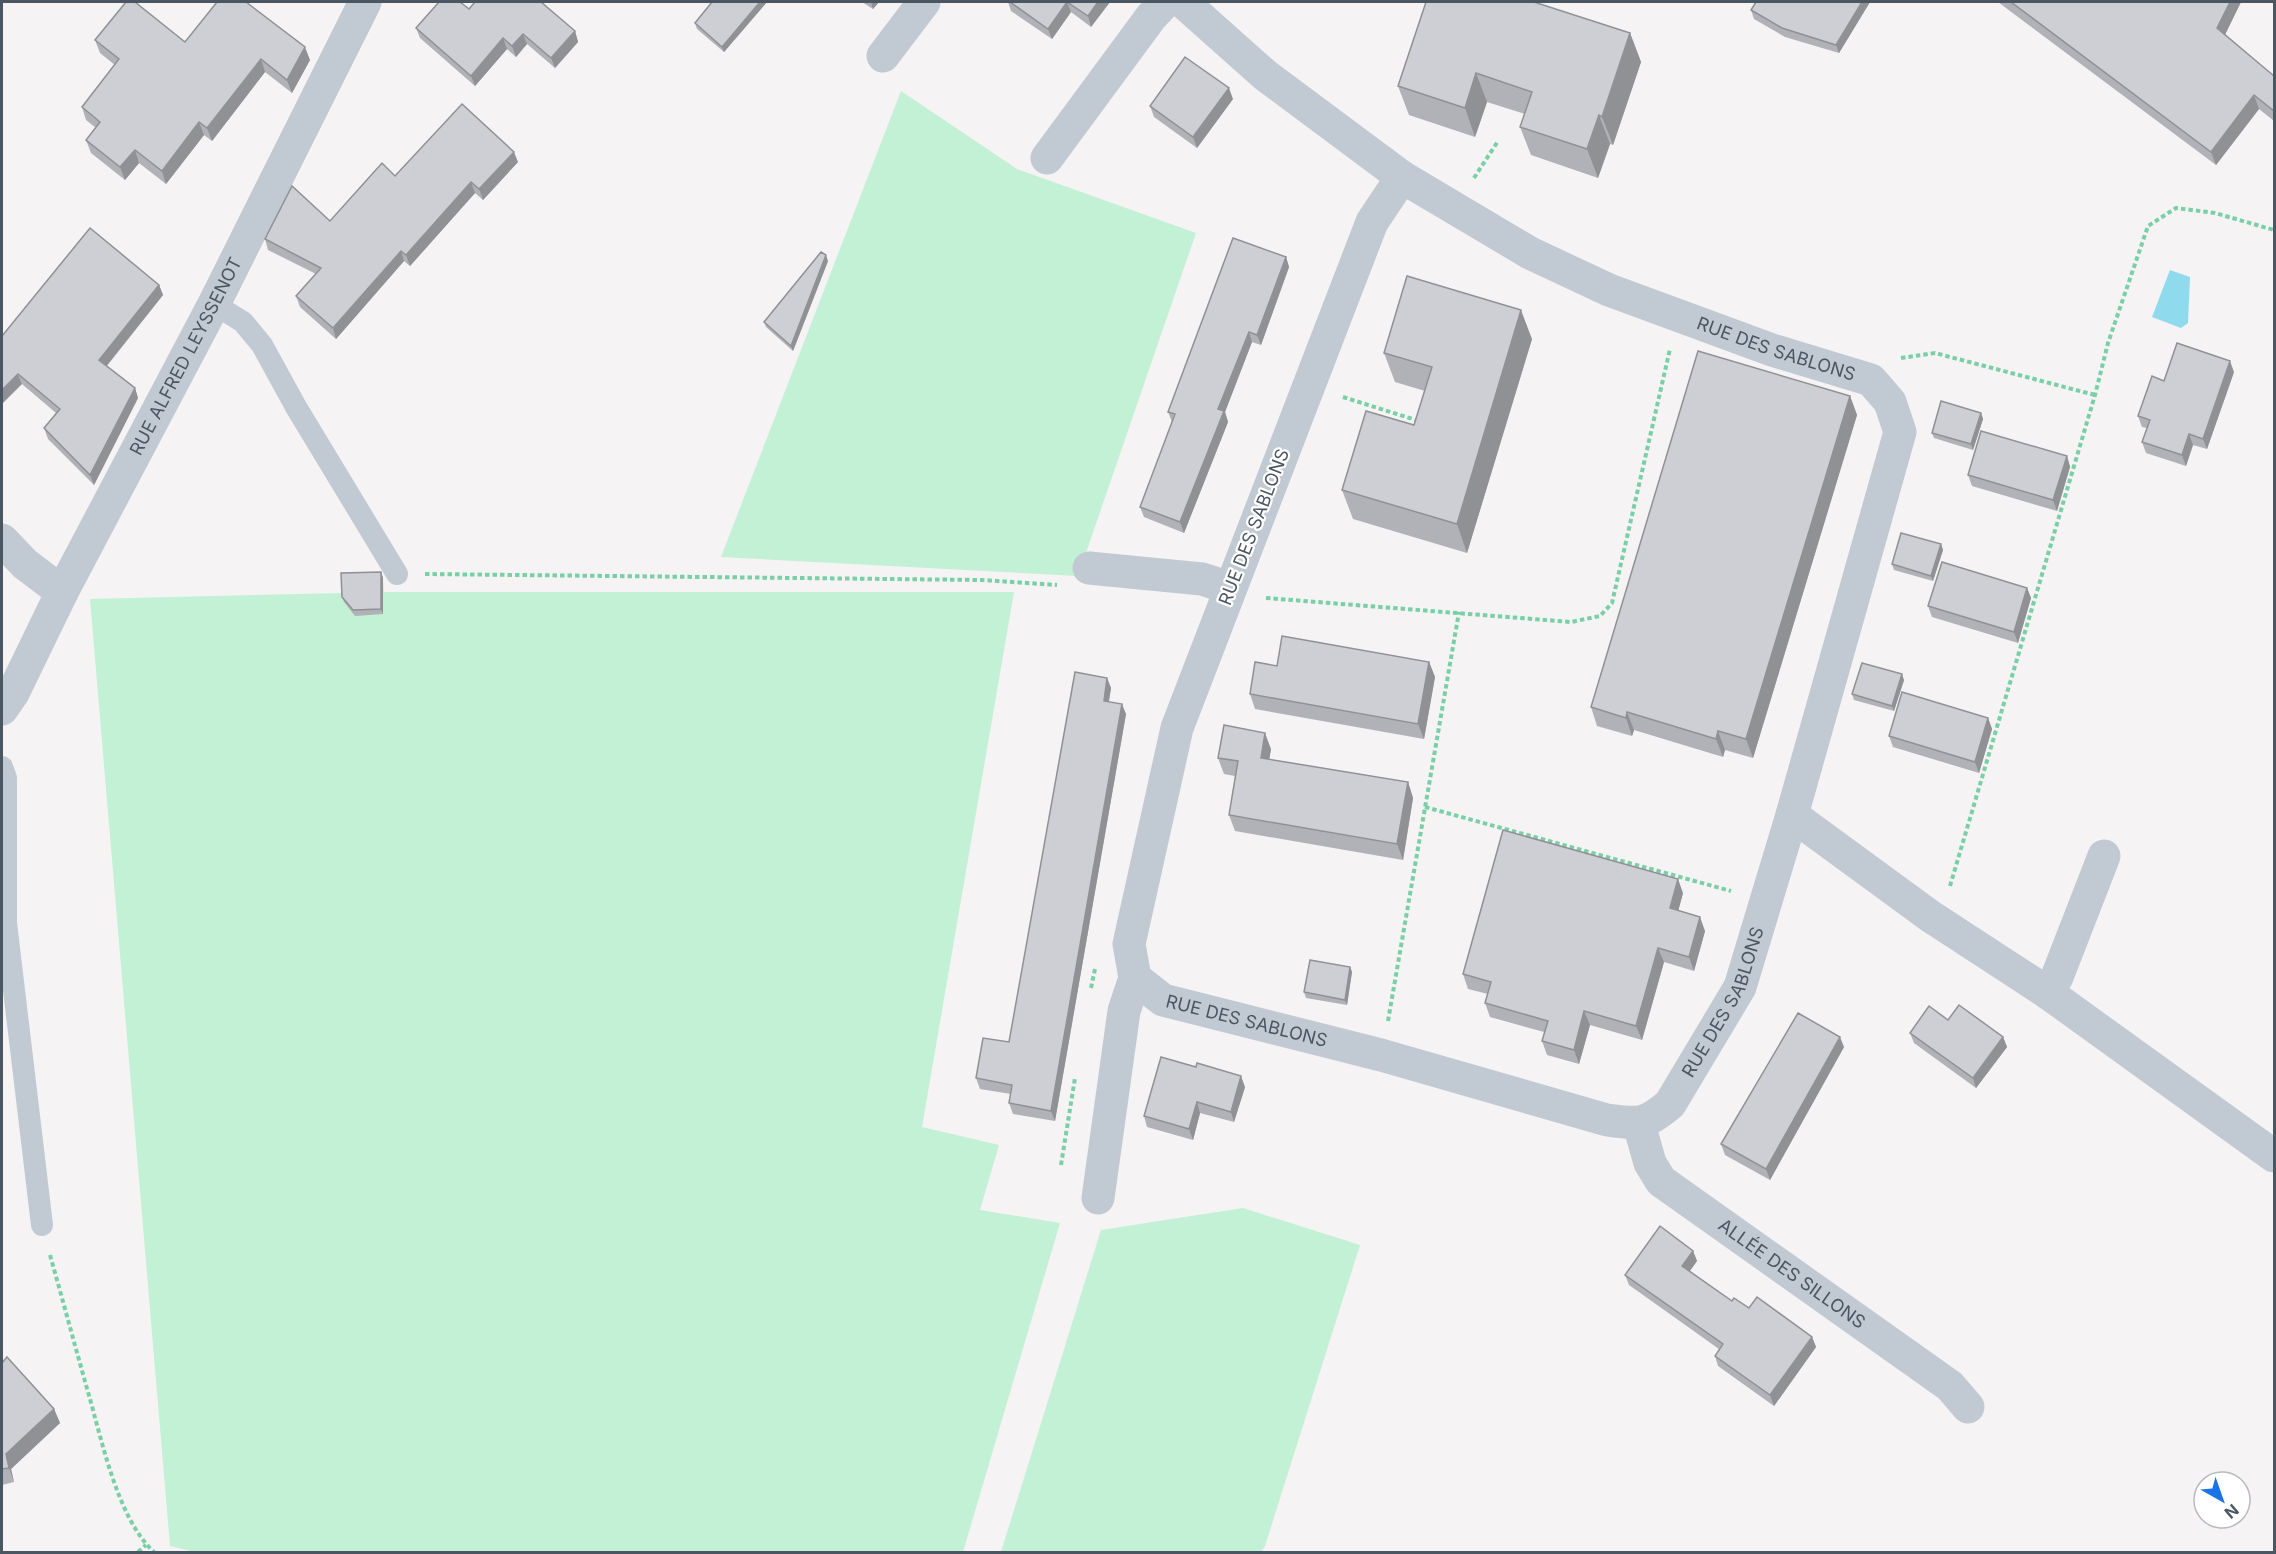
<svg xmlns="http://www.w3.org/2000/svg" width="2276" height="1554" viewBox="0 0 2276 1554" font-family="Inter,sans-serif">
<style>
.green{fill:#c3f1d5}
.water{fill:#90daee}
.lines{fill:none;stroke-linecap:round;stroke-linejoin:round}
.path{stroke:#7ad0a6;stroke-width:4;stroke-dasharray:4.5 3;stroke-linecap:butt}
.lane{stroke:#c1cad2;stroke-width:22}
.street{stroke:#c1cad2;stroke-width:33}
.wall{fill:#b0b2b7}
.shaded-wall{fill:#909195}
.building{fill:#cdcfd5;stroke:#909195;stroke-width:1.5}
.labels{text-anchor:middle;stroke-width:4.5;stroke-linejoin:round;paint-order:stroke}
.street-label{font-size:18px;fill:#4a5661;stroke:#fff}
</style>
<rect width="100%" height="100%" fill="#f5f3f3"/>
<g class="green">
<path d="M 901,91 L 1017,169 L 1196,233 L 1078,576 L 721,557 Z"/>
<path d="M 383,578 L 384,592 L 1014,592 L 922,1127 L 999,1145 L 980,1210 L 1060,1223 L 963,1552 L 195,1552 L 170,1546 L 90,599 L 343,593 L 343,579 Z"/>
<path d="M 1243,1208 L 1360,1245 L 1265,1546 L 1261,1552 L 1001,1552 L 1101,1230 Z"/>
</g>
<path class="water" d="M 2170,270 L 2190,277 L 2188,323 L 2181,328 L 2152,317 Z"/>
<g class="lines">
<g class="path">
<path d="M 1474,178 L 1498,141"/>
<path d="M 1901,358 L 1935,353 L 2095,395"/>
<path d="M 1343,397 L 1419,421"/>
<path d="M 425,574 L 982,580 L 1057,585"/>
<path d="M 1266,598 L 1571,622 L 1600,616 L 1612,603 L 1670,349"/>
<path d="M 1425,807 L 1731,891"/>
<path d="M 1950,886 L 2095,395 L 2108,343 L 2148,226 L 2176,208 L 2215,213 L 2274,230"/>
<path d="M 1091,988 L 1095,969"/>
<path d="M 1388,1021 L 1459,612"/>
<path d="M 1061,1165 L 1075,1078"/>
<path d="M 50,1255 C 63,1301 75,1346 88,1392 C 102,1440 117,1518 154,1552"/>
<path d="M 138,1552 L 146,1545"/>
</g>
<g class="lane">
<path d="M 214,304 L 243,322 L 262,345 L 296,407 L 397,574"/>
<path d="M 2,767 L 6,778 L 6,923 L 42,1225"/>
</g>
<g class="street">
<path id="s1" d="M 1183,2 L 1265,75 L 1402,177 L 1530,253 L 1609,290 L 1772,350 L 1871,380 L 1890,402 L 1900,432 L 1792,815 L 1930,916 L 2048,993 L 2274,1156"/>
<path d="M 883,56 L 924,2"/>
<path d="M 1047,158 L 1151,17 L 1165,2"/>
<path id="s2" d="M 1402,177 L 1372,222 L 1177,728 L 1129,944 L 1135,978 L 1163,1000 L 1381,1055 L 1607,1120 C 1639,1124 1644,1126 1670,1104 L 1740,987 L 1792,815"/>
<path d="M 2,540 L 25,564 L 62,592"/>
<path d="M 1089,568 L 1202,579 L 1230,588"/>
<path id="s3" d="M 2,709 L 13,693 L 62,592 L 214,304 L 365,2"/>
<path d="M 2048,993 L 2057,977 L 2104,856"/>
<path id="s4" d="M 1639,1124 L 1650,1163 L 1661,1181 L 1950,1386 L 1968,1407"/>
<path d="M 1098,1198 L 1124,1011 L 1135,978"/>
</g>
</g>
<g class="wall">
<path d="M 712,2 L 767,2 L 724,52 L 697,29 L 695,23 Z"/>
<path d="M 862,2 L 879,2 L 873,9 Z"/>
<path d="M 1008,2 L 1110,2 L 1091,27 L 1071,12 L 1052,39 L 1011,11 Z"/>
<path d="M 1756,2 L 1870,2 L 1839,53 L 1785,37 L 1754,19 L 1751,10 Z"/>
<path d="M 1998,2 L 2241,2 L 2225,34 L 2274,76 L 2274,121 L 2259,109 L 2216,165 Z"/>
<path d="M 416,28 L 575,31 L 578,42 L 555,68 L 527,44 L 516,57 L 507,49 L 475,86 L 420,38 Z"/>
<path d="M 1630,33 L 1641,62 L 1613,145 L 1610,144 L 1598,178 L 1531,155 L 1520,127 L 1525,114 L 1487,102 L 1475,137 L 1409,115 L 1398,86 Z"/>
<path d="M 95,40 L 185,42 L 310,60 L 292,93 L 265,72 L 212,141 L 204,135 L 166,184 L 139,163 L 125,180 L 91,153 L 86,140 L 96,128 L 86,120 L 82,107 L 115,65 L 100,53 Z"/>
<path d="M 1233,99 L 1197,148 L 1154,117 L 1150,106 Z"/>
<path d="M 518,162 L 483,200 L 475,193 L 410,266 L 404,261 L 336,339 L 300,307 L 296,296 L 316,274 L 268,250 L 265,239 L 330,221 L 395,176 Z"/>
<path d="M 1286,257 L 1289,267 L 1261,345 L 1252,342 L 1225,412 L 1228,422 L 1184,533 L 1144,517 L 1140,507 L 1172,422 L 1168,412 Z"/>
<path d="M 828,261 L 793,351 L 766,327 L 764,322 Z"/>
<path d="M 159,285 L 163,295 L 107,366 L 135,388 L 138,398 L 94,485 L 48,439 L 44,428 L 56,413 L 22,384 L 2,336 Z"/>
<path d="M 1532,339 L 1467,553 L 1353,519 L 1342,490 L 1414,425 L 1425,391 L 1395,382 L 1384,353 Z"/>
<path d="M 2234,372 L 2207,449 L 2193,445 L 2186,466 L 2146,453 L 2142,442 L 2147,428 L 2142,427 L 2138,416 L 2164,381 Z"/>
<path d="M 1850,396 L 1857,415 L 1753,758 L 1725,750 L 1723,757 L 1634,730 L 1632,736 L 1597,726 L 1591,707 Z"/>
<path d="M 1981,413 L 1983,419 L 1973,450 L 1934,438 L 1932,433 Z"/>
<path d="M 2067,456 L 2070,467 L 2057,511 L 1972,486 L 1968,475 Z"/>
<path d="M 1941,544 L 1943,550 L 1933,581 L 1894,570 L 1892,564 Z"/>
<path d="M 381,572 L 383,578 L 383,614 L 355,616 L 344,602 L 342,597 Z"/>
<path d="M 2027,588 L 2031,598 L 2018,643 L 1932,617 L 1928,606 Z"/>
<path d="M 1429,662 L 1435,677 L 1424,739 L 1255,709 L 1250,694 Z"/>
<path d="M 1107,678 L 1111,688 L 1109,702 L 1126,714 L 1055,1121 L 1013,1114 L 1009,1103 L 1011,1094 L 980,1089 L 976,1078 L 1009,1042 Z"/>
<path d="M 1904,680 L 1894,711 L 1854,700 L 1852,694 Z"/>
<path d="M 1988,718 L 1992,729 L 1979,773 L 1893,747 L 1889,736 Z"/>
<path d="M 1271,749 L 1269,759 L 1408,782 L 1413,798 L 1403,860 L 1235,831 L 1229,815 L 1235,776 L 1224,774 L 1218,758 Z"/>
<path d="M 1683,893 L 1678,911 L 1705,931 L 1694,971 L 1664,962 L 1642,1040 L 1590,1025 L 1579,1064 L 1547,1055 L 1542,1041 L 1544,1032 L 1490,1017 L 1485,1003 L 1488,994 L 1468,989 L 1463,974 Z"/>
<path d="M 1350,967 L 1352,972 L 1347,1005 L 1306,998 L 1304,992 Z"/>
<path d="M 1948,1020 L 2003,1037 L 2007,1047 L 1976,1088 L 1914,1043 L 1910,1033 Z"/>
<path d="M 1844,1047 L 1770,1180 L 1725,1155 L 1721,1144 Z"/>
<path d="M 1245,1087 L 1234,1122 L 1200,1113 L 1193,1140 L 1147,1127 L 1144,1116 Z"/>
<path d="M 1693,1251 L 1697,1261 L 1690,1271 L 1732,1301 L 1812,1337 L 1816,1347 L 1774,1406 L 1718,1366 L 1715,1356 L 1719,1349 L 1629,1285 L 1625,1275 Z"/>
<path d="M 2,1363 L 54,1409 L 60,1423 L 11,1469 L 14,1482 L 2,1485 Z"/>
</g>
<g class="shaded-wall">
<path d="M 760,2 L 767,2 L 724,52 L 722,47 Z"/>
<path d="M 871,2 L 879,2 L 873,9 Z"/>
<path d="M 1067,2 L 1071,12 L 1052,39 L 1048,29 Z"/>
<path d="M 1098,2 L 1110,2 L 1091,27 L 1088,16 Z"/>
<path d="M 1862,2 L 1870,2 L 1839,53 L 1836,45 Z"/>
<path d="M 2230,2 L 2241,2 L 2222,41 L 2217,28 Z"/>
<path d="M 575,31 L 578,42 L 555,68 L 551,58 Z"/>
<path d="M 1630,33 L 1641,62 L 1613,145 L 1602,117 Z"/>
<path d="M 523,34 L 527,44 L 516,57 L 512,46 Z"/>
<path d="M 503,38 L 507,49 L 475,86 L 471,76 Z"/>
<path d="M 305,47 L 310,60 L 292,93 L 287,80 Z"/>
<path d="M 261,59 L 265,72 L 212,141 L 207,128 Z"/>
<path d="M 1476,73 L 1487,102 L 1475,137 L 1465,108 Z"/>
<path d="M 1229,88 L 1233,99 L 1197,148 L 1193,137 Z"/>
<path d="M 2254,95 L 2259,109 L 2216,165 L 2211,152 Z"/>
<path d="M 1599,115 L 1610,144 L 1598,178 L 1587,149 Z"/>
<path d="M 199,122 L 204,135 L 166,184 L 162,171 Z"/>
<path d="M 135,150 L 139,163 L 125,180 L 120,167 Z"/>
<path d="M 514,152 L 518,162 L 483,200 L 479,189 Z"/>
<path d="M 471,182 L 475,193 L 410,266 L 406,255 Z"/>
<path d="M 401,251 L 404,261 L 336,339 L 333,328 Z"/>
<path d="M 826,255 L 828,261 L 793,351 L 791,346 Z"/>
<path d="M 1286,257 L 1289,267 L 1261,345 L 1257,335 Z"/>
<path d="M 159,285 L 163,295 L 103,370 L 99,360 Z"/>
<path d="M 1521,310 L 1532,339 L 1467,553 L 1457,524 Z"/>
<path d="M 1249,332 L 1252,342 L 1225,412 L 1228,422 L 1184,533 L 1180,522 L 1218,409 Z"/>
<path d="M 2230,361 L 2234,372 L 2207,449 L 2203,439 Z"/>
<path d="M 18,374 L 22,384 L 2,404 L 2,390 Z"/>
<path d="M 135,388 L 138,398 L 94,485 L 90,475 Z"/>
<path d="M 1850,396 L 1857,415 L 1753,758 L 1746,739 Z"/>
<path d="M 1981,413 L 1983,419 L 1973,450 L 1971,444 Z"/>
<path d="M 2189,434 L 2193,445 L 2186,466 L 2182,455 Z"/>
<path d="M 2067,456 L 2070,467 L 2057,511 L 2053,500 Z"/>
<path d="M 1941,544 L 1943,550 L 1933,581 L 1931,576 Z"/>
<path d="M 381,572 L 383,578 L 383,614 L 381,609 Z"/>
<path d="M 2027,588 L 2031,598 L 2018,643 L 2014,632 Z"/>
<path d="M 1429,662 L 1435,677 L 1424,739 L 1418,724 Z"/>
<path d="M 1902,674 L 1904,680 L 1894,711 L 1892,706 Z"/>
<path d="M 1107,678 L 1111,688 L 1107,711 L 1104,701 Z"/>
<path d="M 1122,704 L 1126,714 L 1055,1121 L 1051,1111 Z"/>
<path d="M 1627,712 L 1634,730 L 1632,736 L 1626,718 Z"/>
<path d="M 1988,718 L 1992,729 L 1979,773 L 1975,762 Z"/>
<path d="M 1718,731 L 1725,750 L 1723,757 L 1716,739 Z"/>
<path d="M 1265,733 L 1271,749 L 1267,774 L 1261,758 Z"/>
<path d="M 1408,782 L 1413,798 L 1403,860 L 1397,844 Z"/>
<path d="M 1678,879 L 1683,893 L 1675,923 L 1670,908 Z"/>
<path d="M 1700,917 L 1705,931 L 1694,971 L 1689,957 Z"/>
<path d="M 1658,948 L 1664,962 L 1642,1040 L 1636,1026 Z"/>
<path d="M 1350,967 L 1352,972 L 1347,1005 L 1345,1000 Z"/>
<path d="M 1584,1011 L 1590,1025 L 1579,1064 L 1574,1050 Z"/>
<path d="M 1840,1037 L 1844,1047 L 1770,1180 L 1766,1169 Z"/>
<path d="M 2003,1037 L 2007,1047 L 1976,1088 L 1973,1078 Z"/>
<path d="M 1241,1076 L 1245,1087 L 1234,1122 L 1231,1112 Z"/>
<path d="M 1197,1102 L 1200,1113 L 1193,1140 L 1189,1129 Z"/>
<path d="M 1693,1251 L 1697,1261 L 1686,1276 L 1682,1266 Z"/>
<path d="M 1812,1337 L 1816,1347 L 1774,1406 L 1770,1395 Z"/>
<path d="M 54,1409 L 60,1423 L 11,1469 L 14,1482 L 9,1468 L 6,1454 Z"/>
</g>
<g class="building">
<path d="M 126,2 L 135,2 L 185,42 L 217,2 L 246,2 L 305,47 L 287,80 L 261,59 L 207,128 L 199,122 L 162,171 L 135,150 L 120,167 L 86,140 L 100,122 L 82,107 L 119,59 L 95,40 Z"/>
<path d="M 439,2 L 460,2 L 469,9 L 475,2 L 541,2 L 575,31 L 551,58 L 523,34 L 512,46 L 503,38 L 471,76 L 416,28 Z"/>
<path d="M 712,2 L 760,2 L 722,47 L 695,23 Z"/>
<path d="M 1010,2 L 1098,2 L 1088,16 L 1067,2 L 1048,29 Z"/>
<path d="M 1426,2 L 1534,2 L 1630,33 L 1602,117 L 1599,115 L 1587,149 L 1520,127 L 1532,92 L 1476,73 L 1465,108 L 1398,86 Z"/>
<path d="M 1756,2 L 1862,2 L 1836,45 L 1782,28 L 1751,10 Z"/>
<path d="M 2011,2 L 2230,2 L 2217,28 L 2274,76 L 2274,111 L 2254,95 L 2211,152 Z"/>
<path d="M 1185,57 L 1229,88 L 1193,137 L 1150,106 Z"/>
<path d="M 462,104 L 514,152 L 479,189 L 471,182 L 406,255 L 401,251 L 333,328 L 296,296 L 321,268 L 265,239 L 292,186 L 330,221 L 382,163 L 395,176 Z"/>
<path d="M 90,228 L 159,285 L 99,360 L 135,388 L 90,475 L 44,428 L 60,409 L 18,374 L 2,390 L 2,336 Z"/>
<path d="M 1233,238 L 1286,257 L 1257,335 L 1249,332 L 1218,409 L 1224,411 L 1180,522 L 1140,507 L 1175,414 L 1168,412 Z"/>
<path d="M 821,252 L 826,255 L 791,346 L 764,322 Z"/>
<path d="M 1407,276 L 1521,310 L 1457,524 L 1342,490 L 1366,411 L 1414,425 L 1432,367 L 1384,353 Z"/>
<path d="M 2177,343 L 2230,361 L 2203,439 L 2189,434 L 2182,455 L 2142,442 L 2150,420 L 2138,416 L 2152,376 L 2164,381 Z"/>
<path d="M 1698,351 L 1850,396 L 1746,739 L 1718,731 L 1716,739 L 1627,712 L 1626,718 L 1591,707 Z"/>
<path d="M 1941,401 L 1981,413 L 1971,444 L 1932,433 Z"/>
<path d="M 1981,431 L 2067,456 L 2053,500 L 1968,475 Z"/>
<path d="M 1901,533 L 1941,544 L 1931,576 L 1892,564 Z"/>
<path d="M 1942,562 L 2027,588 L 2014,632 L 1928,606 Z"/>
<path d="M 381,572 L 381,609 L 353,610 L 342,597 L 341,573 Z"/>
<path d="M 1282,636 L 1429,662 L 1418,724 L 1250,694 L 1255,662 L 1277,666 Z"/>
<path d="M 1862,663 L 1902,674 L 1892,706 L 1852,694 Z"/>
<path d="M 1075,672 L 1107,678 L 1104,701 L 1122,704 L 1051,1111 L 1009,1103 L 1012,1085 L 976,1078 L 983,1038 L 1009,1042 Z"/>
<path d="M 1902,692 L 1988,718 L 1975,762 L 1889,736 Z"/>
<path d="M 1224,725 L 1265,733 L 1261,758 L 1408,782 L 1397,844 L 1229,815 L 1238,761 L 1218,758 Z"/>
<path d="M 1503,830 L 1678,879 L 1670,908 L 1700,917 L 1689,957 L 1658,948 L 1636,1026 L 1584,1011 L 1574,1050 L 1542,1041 L 1548,1021 L 1485,1003 L 1491,982 L 1463,974 Z"/>
<path d="M 1310,960 L 1350,967 L 1345,1000 L 1304,992 Z"/>
<path d="M 1959,1005 L 2003,1037 L 1973,1078 L 1910,1033 L 1929,1006 L 1948,1020 Z"/>
<path d="M 1798,1013 L 1840,1037 L 1766,1169 L 1721,1144 Z"/>
<path d="M 1161,1057 L 1196,1067 L 1197,1063 L 1241,1076 L 1231,1112 L 1197,1102 L 1189,1129 L 1144,1116 Z"/>
<path d="M 1660,1226 L 1693,1251 L 1682,1266 L 1732,1301 L 1734,1298 L 1749,1308 L 1757,1297 L 1812,1337 L 1770,1395 L 1715,1356 L 1723,1344 L 1625,1275 Z"/>
<path d="M 7,1357 L 54,1409 L 6,1454 L 9,1468 L 2,1469 L 2,1363 Z"/>
</g>
<g class="labels">
<g class="street-label">
<text dy="6" stroke="none"><textPath href="#s1" startOffset="694">RUE DES SABLONS</textPath></text>
<text dy="6" stroke="none"><textPath href="#s3" startOffset="398">RUE ALFRED LEYSSENOT</textPath></text>
<text transform="translate(1254 527) rotate(-69)" y="6">RUE DES SABLONS</text>
<text dy="6" stroke="none"><textPath href="#s2" startOffset="1532">RUE DES SABLONS</textPath></text>
<text dy="6" stroke="none"><textPath href="#s2" startOffset="974">RUE DES SABLONS</textPath></text>
<text dy="6" stroke="none"><textPath href="#s4" startOffset="222">ALLÉE DES SILLONS</textPath></text>
</g>
</g>
<rect width="2276" height="1554" fill="none" stroke="#4a5661" stroke-width="6"/>
<g transform="translate(2222 1500) rotate(140)"><circle r="28" fill="#ffffff" stroke="#b7bbc0" stroke-width="1.5"/>
<path d="M0-4.5L10 22L0 15L-10 22Z" fill="#1a73e8"/>
<text y="-9" font-size="16" font-weight="bold" text-anchor="middle" fill="#4a5661">N</text>
</g>
</svg>
